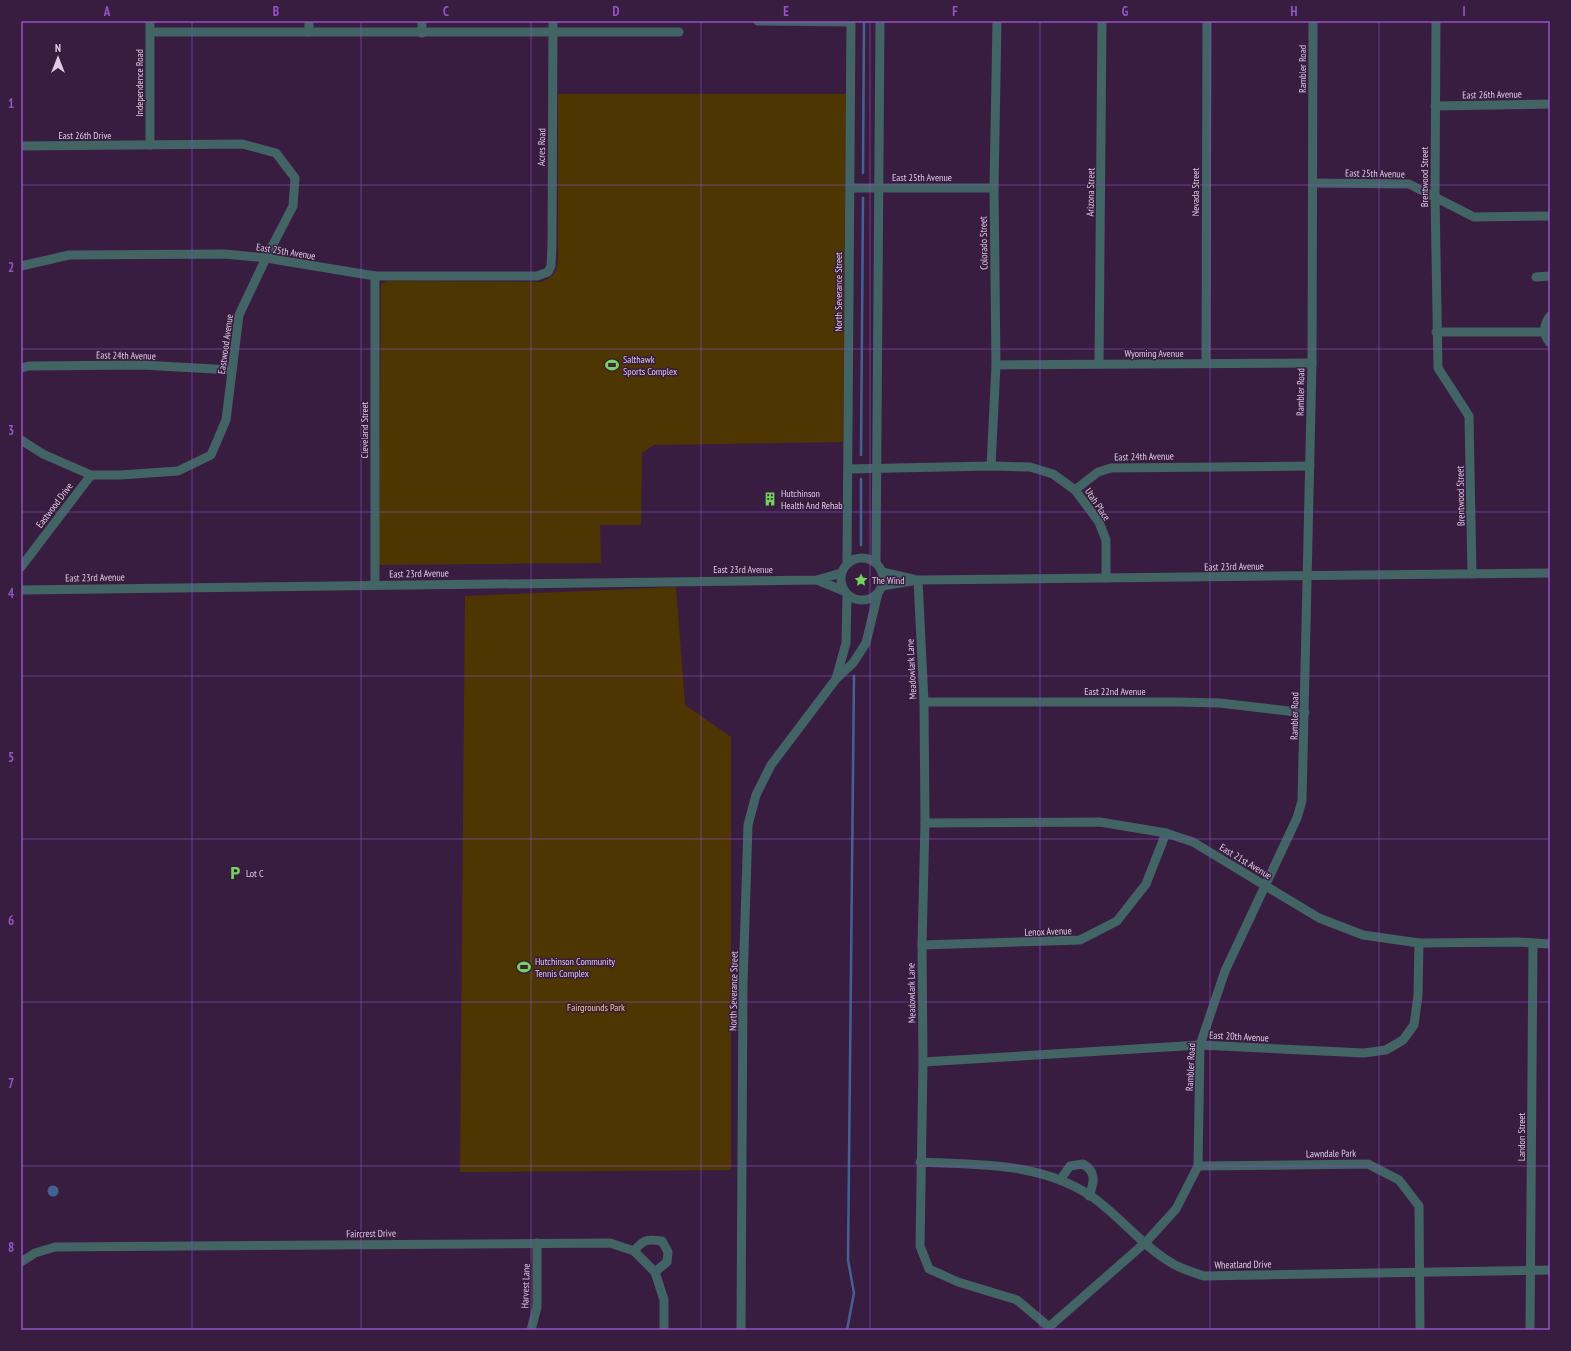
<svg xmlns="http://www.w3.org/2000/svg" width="1571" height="1351" viewBox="0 0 1571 1351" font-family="'PT Sans Narrow',sans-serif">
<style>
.green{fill:#4e3603}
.water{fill:#436293}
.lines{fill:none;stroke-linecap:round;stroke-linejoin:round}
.stream{stroke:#436293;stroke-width:2.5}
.minor{stroke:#426465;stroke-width:9}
.grid{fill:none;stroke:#9454c8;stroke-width:1;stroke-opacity:0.55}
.labels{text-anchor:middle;stroke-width:3;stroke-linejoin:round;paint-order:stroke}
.street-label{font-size:10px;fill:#decce3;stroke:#391d41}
.poi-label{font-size:10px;fill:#decce3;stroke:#391d41;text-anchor:start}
.park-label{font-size:10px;fill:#fdcb78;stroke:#391d41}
.neatline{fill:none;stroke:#9454c8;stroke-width:1.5}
.grid-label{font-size:13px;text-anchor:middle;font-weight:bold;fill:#9454c8}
</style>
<rect width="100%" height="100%" fill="#391d41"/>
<g class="green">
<path d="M 558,94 L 846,94 L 843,442 L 654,445 L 642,453 L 641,525 L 600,525 L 601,563 L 379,565 L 381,284 L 388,281 L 541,282 C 552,278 557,272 558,261 Z"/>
<path d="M 676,587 L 685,705 L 731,737 L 731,1170 L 460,1172 L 465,596 Z"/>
</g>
<circle class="water" cx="53" cy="1191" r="5.5"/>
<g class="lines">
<g class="stream">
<path d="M 863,173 L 864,21"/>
<path d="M 861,455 L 863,198"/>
<path d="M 861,545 L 861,479"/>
<path d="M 847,1330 L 854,1293 L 848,1260 L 854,676"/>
</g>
<g class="minor">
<path d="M 150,21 L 150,145"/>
<path d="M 309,21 L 309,32"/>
<path d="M 422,21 L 422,33"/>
<path d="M 758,21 L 851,22"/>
<path d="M 1436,21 L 1435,196 L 1438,368 L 1469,416 L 1472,574"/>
<path d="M 150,32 L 679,32"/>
<path d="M 1435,106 L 1550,104"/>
<path d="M 21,146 L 242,144 L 276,153 L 295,178 L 293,206 L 266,258 L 239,315 L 226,420 L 211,455 L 178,471 L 120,475 L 91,475 L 43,454 L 21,440"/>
<path d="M 1313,183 L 1409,184 L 1474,217 L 1550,216"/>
<path d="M 850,188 L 994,188"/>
<path d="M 21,266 L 69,255 L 225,254 L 266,258 L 375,276 L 537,276 L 548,272 L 551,266 L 552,245 L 553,21"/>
<path d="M 1536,277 L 1550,276"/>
<path d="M 1550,316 C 1543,325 1543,335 1550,343"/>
<path d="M 1436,332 L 1544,332"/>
<path d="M 1206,363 L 1207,21"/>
<path d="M 1099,364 L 1102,21"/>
<path d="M 996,365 L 1312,363"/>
<path d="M 21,368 L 29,366 L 142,365 L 232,370"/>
<path d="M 991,466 L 996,365 L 994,188 L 997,21"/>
<path d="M 848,469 L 991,466 L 1030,467 L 1053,474 L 1075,490 L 1098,472 L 1111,468 L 1310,466"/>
<path d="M 1075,490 L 1099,522 L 1106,540 L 1106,578"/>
<circle cx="862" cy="579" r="21"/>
<path d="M 847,563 L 851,21"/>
<path d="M 876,563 L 880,21"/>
<path d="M 21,567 L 91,475"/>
<path d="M 882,572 L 913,579"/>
<path d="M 817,580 L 844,591"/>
<path d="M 918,580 L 924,702 L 925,823 L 922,945 L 923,1062 L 920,1246 L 929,1269 L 958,1282 L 1017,1300 L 1049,1327"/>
<path d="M 375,584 L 375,276"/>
<path d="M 882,586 L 918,580 L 1550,573"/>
<path d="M 21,590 L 817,580 L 841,573"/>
<path d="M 836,679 L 846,643 L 847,594"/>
<path d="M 924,702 L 1178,702 L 1220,703 L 1305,713"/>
<path d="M 925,823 L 1100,822 L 1166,833 L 1193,842 L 1319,918 L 1363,935 L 1419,943 L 1518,942 L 1550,944"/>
<path d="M 922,945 L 1080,940 L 1117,921 L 1146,884 L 1166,833"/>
<path d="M 923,1062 L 1200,1045 L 1364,1053 L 1386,1050 L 1403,1040 L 1414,1025 L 1418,995 L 1419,943"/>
<path d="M 920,1162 C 979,1165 1040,1162 1091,1196 C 1119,1215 1141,1245 1170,1262 C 1180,1269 1193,1272 1204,1276 L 1550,1270"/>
<path d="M 1198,1166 L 1368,1164 L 1399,1180 L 1419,1206 L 1420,1330"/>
<path d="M 1060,1180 L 1070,1166 L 1083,1164 C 1097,1172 1094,1183 1089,1196"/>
<path d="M 634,1251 C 644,1239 647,1239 662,1241 L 668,1252 L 667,1262 L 655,1272"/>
<path d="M 21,1262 L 35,1253 L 55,1247 L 610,1243 L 634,1251 L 655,1272 L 664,1300 L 664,1330"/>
<path d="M 1049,1327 L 1146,1242 L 1176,1209 L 1198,1166 L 1200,1045 L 1225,971 L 1297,818 L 1302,801 L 1312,363 L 1313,21"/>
<path d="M 531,1330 L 537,1307 L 537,1243"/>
<path d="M 741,1330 L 743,983 L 748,825 L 756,795 L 771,765 L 836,679 L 853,663 L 866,643 L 878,593"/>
<path d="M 1530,1330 L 1533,943"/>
</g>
</g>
<path class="grid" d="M 192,21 L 192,1330M 361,21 L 361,1330M 531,21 L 531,1330M 701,21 L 701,1330M 870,21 L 870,1330M 1040,21 L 1040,1330M 1210,21 L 1210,1330M 1379,21 L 1379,1330M 21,185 L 1550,185M 21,349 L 1550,349M 21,512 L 1550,512M 21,676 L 1550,676M 21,839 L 1550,839M 21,1002 L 1550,1002M 21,1166 L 1550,1166"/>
<defs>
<g id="stadium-bare" transform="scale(1.08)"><path d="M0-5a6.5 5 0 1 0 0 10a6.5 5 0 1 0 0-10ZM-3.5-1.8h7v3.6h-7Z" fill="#75d25b" stroke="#391d41" stroke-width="2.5" paint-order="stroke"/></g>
<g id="building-bare" transform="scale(1.08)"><path d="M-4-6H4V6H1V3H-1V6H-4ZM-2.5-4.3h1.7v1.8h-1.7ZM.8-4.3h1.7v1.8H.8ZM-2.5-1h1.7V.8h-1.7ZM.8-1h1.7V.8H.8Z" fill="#75d25b" stroke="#391d41" stroke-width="2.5" paint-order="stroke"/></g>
<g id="sight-bare" transform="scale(1.08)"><path d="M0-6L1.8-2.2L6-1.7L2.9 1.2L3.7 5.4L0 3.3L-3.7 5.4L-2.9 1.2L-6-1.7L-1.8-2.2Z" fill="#75d25b" stroke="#391d41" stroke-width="2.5" paint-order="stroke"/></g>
<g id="parking-bare" transform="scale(1.08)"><path d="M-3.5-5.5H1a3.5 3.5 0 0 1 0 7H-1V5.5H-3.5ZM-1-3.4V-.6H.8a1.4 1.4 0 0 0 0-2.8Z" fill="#75d25b" stroke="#391d41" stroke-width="2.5" paint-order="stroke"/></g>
</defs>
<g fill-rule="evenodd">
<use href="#stadium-bare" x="612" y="365"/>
<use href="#building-bare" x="770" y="499"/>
<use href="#sight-bare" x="861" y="580"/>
<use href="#parking-bare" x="235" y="873"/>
<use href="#stadium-bare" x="524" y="967"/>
</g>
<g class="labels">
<g class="street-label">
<text transform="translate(1302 69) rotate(-90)" y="4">Rambler Road</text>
<text transform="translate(139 83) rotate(-90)" y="4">Independence Road</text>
<text transform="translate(1492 94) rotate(-1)" y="4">East 26th Avenue</text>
<text x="85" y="139">East 26th Drive</text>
<text transform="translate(541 147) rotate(-89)" y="4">Acres Road</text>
<text transform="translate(1375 173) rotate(1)" y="4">East 25th Avenue</text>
<text x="922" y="181">East 25th Avenue</text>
<text transform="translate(1424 177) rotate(-90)" y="4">Brentwood Street</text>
<text transform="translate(1090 192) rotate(-89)" y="4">Arizona Street</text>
<text transform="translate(1195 192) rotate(-90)" y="4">Nevada Street</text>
<text transform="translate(983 243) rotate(-91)" y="4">Colorado Street</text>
<text transform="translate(286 251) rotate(9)" y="4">East 25th Avenue</text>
<text transform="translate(838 292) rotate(-90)" y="4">North Severance Street</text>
<text transform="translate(225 344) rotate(-82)" y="4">Eastwood Avenue</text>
<text x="1154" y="357">Wyoming Avenue</text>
<text transform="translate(126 355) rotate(1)" y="4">East 24th Avenue</text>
<text transform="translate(1300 392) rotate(-89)" y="4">Rambler Road</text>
<text transform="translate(364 430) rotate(-90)" y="4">Cleveland Street</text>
<text transform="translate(1144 456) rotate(-1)" y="4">East 24th Avenue</text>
<text transform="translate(1460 496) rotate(-91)" y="4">Brentwood Street</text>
<text transform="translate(1098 504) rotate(56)" y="4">Utah Place</text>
<text transform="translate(54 505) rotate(-53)" y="4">Eastwood Drive</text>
<text transform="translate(1234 566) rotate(-1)" y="4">East 23rd Avenue</text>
<text x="743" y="573">East 23rd Avenue</text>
<text transform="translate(419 573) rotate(-1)" y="4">East 23rd Avenue</text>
<text transform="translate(95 577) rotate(-1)" y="4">East 23rd Avenue</text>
<text transform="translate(911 669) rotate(-93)" y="4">Meadowlark Lane</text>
<text x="1115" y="695">East 22nd Avenue</text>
<text transform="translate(1294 716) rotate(-89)" y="4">Rambler Road</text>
<text transform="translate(1246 861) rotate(31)" y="4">East 21st Avenue</text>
<text transform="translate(1048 931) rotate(-2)" y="4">Lenox Avenue</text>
<text transform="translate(733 991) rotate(-89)" y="4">North Severance Street</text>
<text transform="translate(911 993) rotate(-91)" y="4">Meadowlark Lane</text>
<text transform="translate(1239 1036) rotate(3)" y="4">East 20th Avenue</text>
<text transform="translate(1190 1067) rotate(-87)" y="4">Rambler Road</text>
<text transform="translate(1521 1137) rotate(-90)" y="4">Landon Street</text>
<text transform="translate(1331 1153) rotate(-1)" y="4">Lawndale Park</text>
<text transform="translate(371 1233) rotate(-1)" y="4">Faircrest Drive</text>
<text transform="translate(1243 1264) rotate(-1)" y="4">Wheatland Drive</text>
<text transform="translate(525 1286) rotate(-88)" y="4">Harvest Lane</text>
</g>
<g class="poi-label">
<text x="623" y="363">Salthawk<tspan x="623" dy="12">Sports Complex</tspan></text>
<text x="781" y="497">Hutchinson<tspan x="781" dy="12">Health And Rehab</tspan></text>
<text x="872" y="584">The Wind</text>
<text x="246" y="877">Lot C</text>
<text x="535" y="965">Hutchinson Community<tspan x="535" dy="12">Tennis Complex</tspan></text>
</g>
<g class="park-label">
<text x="596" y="1011">Fairgrounds Park</text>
</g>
</g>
<rect width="1571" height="1351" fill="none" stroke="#391d41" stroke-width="44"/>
<g transform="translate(58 58)" stroke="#391d41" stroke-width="3" paint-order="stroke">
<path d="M0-3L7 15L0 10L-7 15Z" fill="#decce3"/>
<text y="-6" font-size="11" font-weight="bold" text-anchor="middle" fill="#decce3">N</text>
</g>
<rect x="22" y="22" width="1527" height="1307" class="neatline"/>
<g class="grid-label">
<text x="107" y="16">A</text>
<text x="276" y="16">B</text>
<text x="446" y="16">C</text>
<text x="616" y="16">D</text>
<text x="786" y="16">E</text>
<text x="955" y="16">F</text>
<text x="1125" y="16">G</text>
<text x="1294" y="16">H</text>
<text x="1464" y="16">I</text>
<text x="11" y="108">1</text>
<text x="11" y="272">2</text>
<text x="11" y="435">3</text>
<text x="11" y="598">4</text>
<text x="11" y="762">5</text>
<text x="11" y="925">6</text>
<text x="11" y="1088">7</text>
<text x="11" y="1252">8</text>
</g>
</svg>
